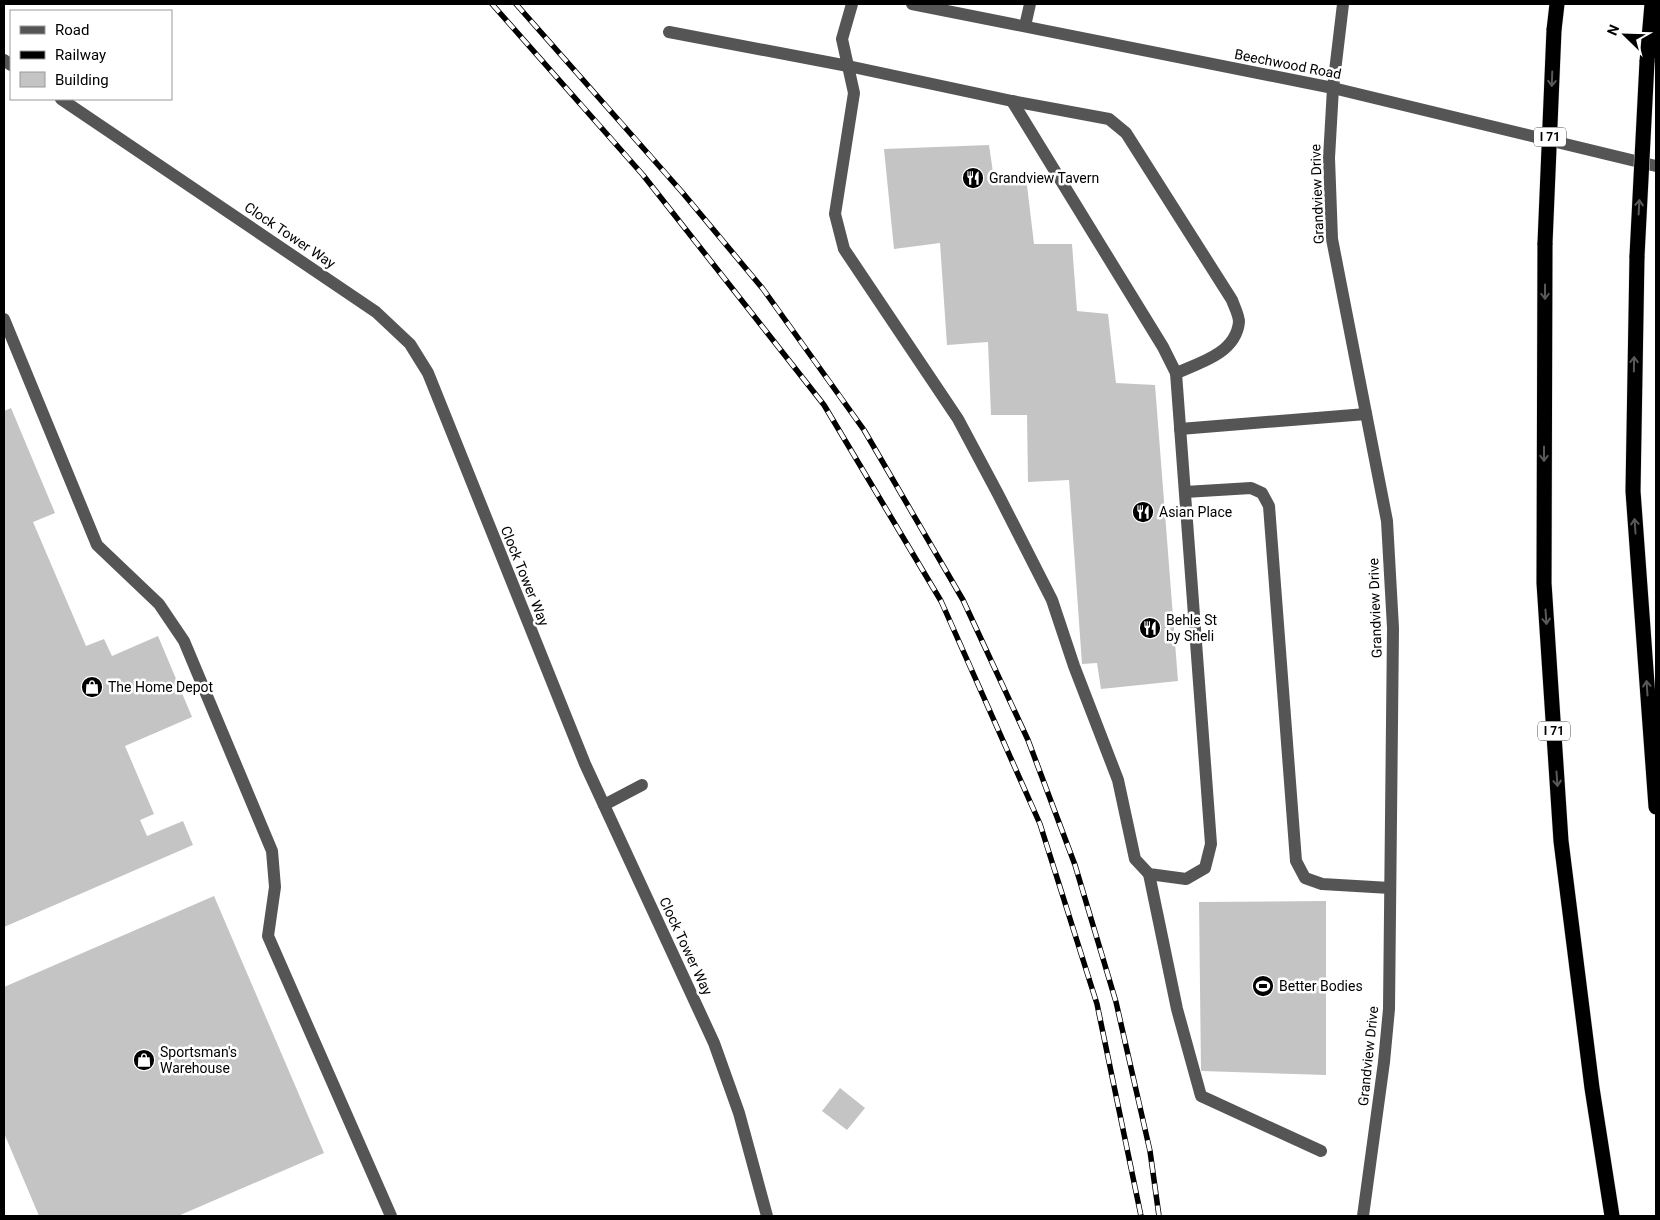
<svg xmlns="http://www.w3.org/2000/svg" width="1660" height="1220" viewBox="0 0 1660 1220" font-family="Roboto,sans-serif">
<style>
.building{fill:#c4c4c4}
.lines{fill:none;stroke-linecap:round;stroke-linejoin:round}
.highway-casing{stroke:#dbdbdb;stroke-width:16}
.minor{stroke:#555;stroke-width:12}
.highway{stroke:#000;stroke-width:15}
.rail-casing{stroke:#000;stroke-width:5.5}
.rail{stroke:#fff;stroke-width:4;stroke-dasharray:11;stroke-linecap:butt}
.highway-bridge-casing{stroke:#dbdbdb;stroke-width:16;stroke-linecap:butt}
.highway-bridge{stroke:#000;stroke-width:15}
.oneway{stroke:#595959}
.labels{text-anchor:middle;stroke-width:5;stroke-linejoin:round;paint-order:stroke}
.shield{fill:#fff;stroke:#4c4c4c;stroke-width:1}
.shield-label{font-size:12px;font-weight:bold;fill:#000}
.street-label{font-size:14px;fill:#000;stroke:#fff}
.poi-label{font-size:14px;fill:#000;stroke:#fff;text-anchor:start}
</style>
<rect width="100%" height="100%" fill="#fff"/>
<g class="building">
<path d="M 989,145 L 994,179 L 1026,177 L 1034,244 L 1072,244 L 1077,311 L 1108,314 L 1116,383 L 1155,385 L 1178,681 L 1101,689 L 1097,663 L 1082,664 L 1069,480 L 1028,482 L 1027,415 L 991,415 L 988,342 L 947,345 L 940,243 L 894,249 L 884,149 Z"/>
<path d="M 11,408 L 55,513 L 33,522 L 86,646 L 104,639 L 112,656 L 158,636 L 192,717 L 125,746 L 154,814 L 140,820 L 147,836 L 183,821 L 193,845 L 4,927 L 4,411 Z"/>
<path d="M 214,896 L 324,1153 L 178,1216 L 39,1216 L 4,1133 L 4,987 Z"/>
<path d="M 1326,901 L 1326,1075 L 1201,1071 L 1199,902 Z"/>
<path d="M 840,1088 L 865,1108 L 847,1130 L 822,1111 Z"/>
</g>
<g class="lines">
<g class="highway-casing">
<g id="highway">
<path d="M 1554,30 L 1557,4"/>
<path d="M 1647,62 L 1652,4"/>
<path d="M 1545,243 L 1544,583 L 1561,841 L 1592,1088 L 1612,1216"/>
<path d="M 1637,256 L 1633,491 L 1656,807"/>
</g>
</g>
<g class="minor">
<path d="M 852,4 L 842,39 L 854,93 L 835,214 L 844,249 L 958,419 L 998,494 L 1052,600 L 1074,666 L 1118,780 L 1135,859 L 1149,874 L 1186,879 L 1205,868 L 1211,844 L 1176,373 L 1163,347 L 1012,101"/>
<path d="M 912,4 L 1333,88 L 1656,166"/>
<path d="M 1343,4 L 1333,88 L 1329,158 L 1332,239 L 1387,521 L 1393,628 L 1389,1009 L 1384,1062 L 1363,1216"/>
<path d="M 1025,26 L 1030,4"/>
<path d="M 669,32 L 848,66 L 1012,101 L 1109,119 L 1126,133 L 1232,300 C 1234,306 1239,315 1239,322 C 1236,353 1200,363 1176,373"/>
<path d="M 4,60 L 11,65"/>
<path d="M 61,99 L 376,312 L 410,344 L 428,373 L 585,764 L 714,1043 L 739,1113 L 767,1216"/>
<path d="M 4,319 L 97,545 L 159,604 L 184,641 L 272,851 L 275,887 L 268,936 L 391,1216"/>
<path d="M 1180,429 L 1366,414"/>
<path d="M 1185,492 L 1251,488 L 1262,493 L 1269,506 L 1296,861 L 1305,878 L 1322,884 L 1390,888"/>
<path d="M 604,805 L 642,785"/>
<path d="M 1149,874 L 1177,1009 L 1201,1096 L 1321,1151"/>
</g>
<use href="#highway" class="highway"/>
<g class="rail-casing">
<g id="rail">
<path d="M 492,4 L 643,175 L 824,405 L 941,601 L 1040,824 L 1097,1004 L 1141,1216"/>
<path d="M 516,4 L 682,192 L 763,289 L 864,430 L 963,600 L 1028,740 L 1075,865 L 1116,1002 L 1150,1151 L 1159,1216"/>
</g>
</g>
<use href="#rail" class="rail"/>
<g class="highway-bridge-casing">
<g id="highway-bridge">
<path d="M 1545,243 L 1554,30"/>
<path d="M 1637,256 L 1647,62"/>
</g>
</g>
<use href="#highway-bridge" class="highway-bridge"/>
</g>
<defs><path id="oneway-shaft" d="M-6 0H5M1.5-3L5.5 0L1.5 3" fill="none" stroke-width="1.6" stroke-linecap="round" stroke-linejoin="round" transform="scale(1.25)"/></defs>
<g class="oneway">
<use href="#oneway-shaft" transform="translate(1552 79) rotate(92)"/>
<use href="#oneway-shaft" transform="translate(1639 207) rotate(-87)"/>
<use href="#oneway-shaft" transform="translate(1545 292) rotate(90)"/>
<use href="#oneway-shaft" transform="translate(1634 364) rotate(-89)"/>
<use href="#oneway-shaft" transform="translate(1544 454) rotate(90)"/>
<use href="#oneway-shaft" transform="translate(1635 526) rotate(-94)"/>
<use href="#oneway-shaft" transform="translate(1546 617) rotate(86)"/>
<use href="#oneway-shaft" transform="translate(1647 688) rotate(-94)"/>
<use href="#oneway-shaft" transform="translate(1557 779) rotate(86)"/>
</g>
<defs>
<g id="restaurant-disc" transform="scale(1.125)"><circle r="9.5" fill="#000" stroke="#fff"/><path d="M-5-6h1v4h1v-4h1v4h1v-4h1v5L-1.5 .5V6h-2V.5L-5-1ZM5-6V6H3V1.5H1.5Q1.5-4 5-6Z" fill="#fff"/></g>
<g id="shop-disc" transform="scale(1.125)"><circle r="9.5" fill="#000" stroke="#fff"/><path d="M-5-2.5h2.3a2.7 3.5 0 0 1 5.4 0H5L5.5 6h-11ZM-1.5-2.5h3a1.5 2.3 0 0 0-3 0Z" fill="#fff"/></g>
<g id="stadium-disc" transform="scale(1.125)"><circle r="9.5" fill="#000" stroke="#fff"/><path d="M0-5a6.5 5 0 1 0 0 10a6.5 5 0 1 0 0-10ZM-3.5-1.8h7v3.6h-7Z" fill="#fff"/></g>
</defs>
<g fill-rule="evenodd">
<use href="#restaurant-disc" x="973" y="178"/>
<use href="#restaurant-disc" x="1143" y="512"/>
<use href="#restaurant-disc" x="1150" y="628"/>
<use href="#shop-disc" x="92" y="687"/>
<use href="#stadium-disc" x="1263" y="986"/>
<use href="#shop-disc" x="144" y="1060"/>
</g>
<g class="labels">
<g class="shield">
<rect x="1534" y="127.5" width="32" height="19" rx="4"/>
<rect x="1538" y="721.5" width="32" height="19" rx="4"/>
</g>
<g class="shield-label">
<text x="1550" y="141">I 71</text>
<text x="1554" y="735">I 71</text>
</g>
<g class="street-label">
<text transform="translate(1288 64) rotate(11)" y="5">Beechwood Road</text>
<text transform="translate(1317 194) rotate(-92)" y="5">Grandview Drive</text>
<text transform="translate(290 235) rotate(34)" y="5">Clock Tower Way</text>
<text transform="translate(525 576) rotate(68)" y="5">Clock Tower Way</text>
<text transform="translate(1375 608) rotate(-92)" y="5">Grandview Drive</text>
<text transform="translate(686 946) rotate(65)" y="5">Clock Tower Way</text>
<text transform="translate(1368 1056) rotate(-84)" y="5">Grandview Drive</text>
</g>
<g class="poi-label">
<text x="989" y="183">Grandview Tavern</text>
<text x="1159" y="517">Asian Place</text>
<text x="1166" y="625">Behle St<tspan x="1166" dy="16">by Sheli</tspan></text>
<text x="108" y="692">The Home Depot</text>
<text x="1279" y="991">Better Bodies</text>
<text x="160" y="1057">Sportsman's<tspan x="160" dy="16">Warehouse</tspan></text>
</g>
</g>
<rect width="1660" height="1220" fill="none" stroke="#000000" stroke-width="10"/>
<rect x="10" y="10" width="162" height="90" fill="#ffffff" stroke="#999999"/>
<rect x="20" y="26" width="25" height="8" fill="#555555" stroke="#999999"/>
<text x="55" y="35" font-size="15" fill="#000000">Road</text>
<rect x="20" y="51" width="25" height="8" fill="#000000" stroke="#999999"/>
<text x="55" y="60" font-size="15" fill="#000000">Railway</text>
<rect x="20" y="72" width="25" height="15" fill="#c4c4c4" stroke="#999999"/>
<text x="55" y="85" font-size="15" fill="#000000">Building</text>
<g transform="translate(1625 35) rotate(293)" stroke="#ffffff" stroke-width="4" paint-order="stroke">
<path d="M0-4L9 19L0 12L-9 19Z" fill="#000000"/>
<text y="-8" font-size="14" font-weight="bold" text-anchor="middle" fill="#000000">N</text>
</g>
</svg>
